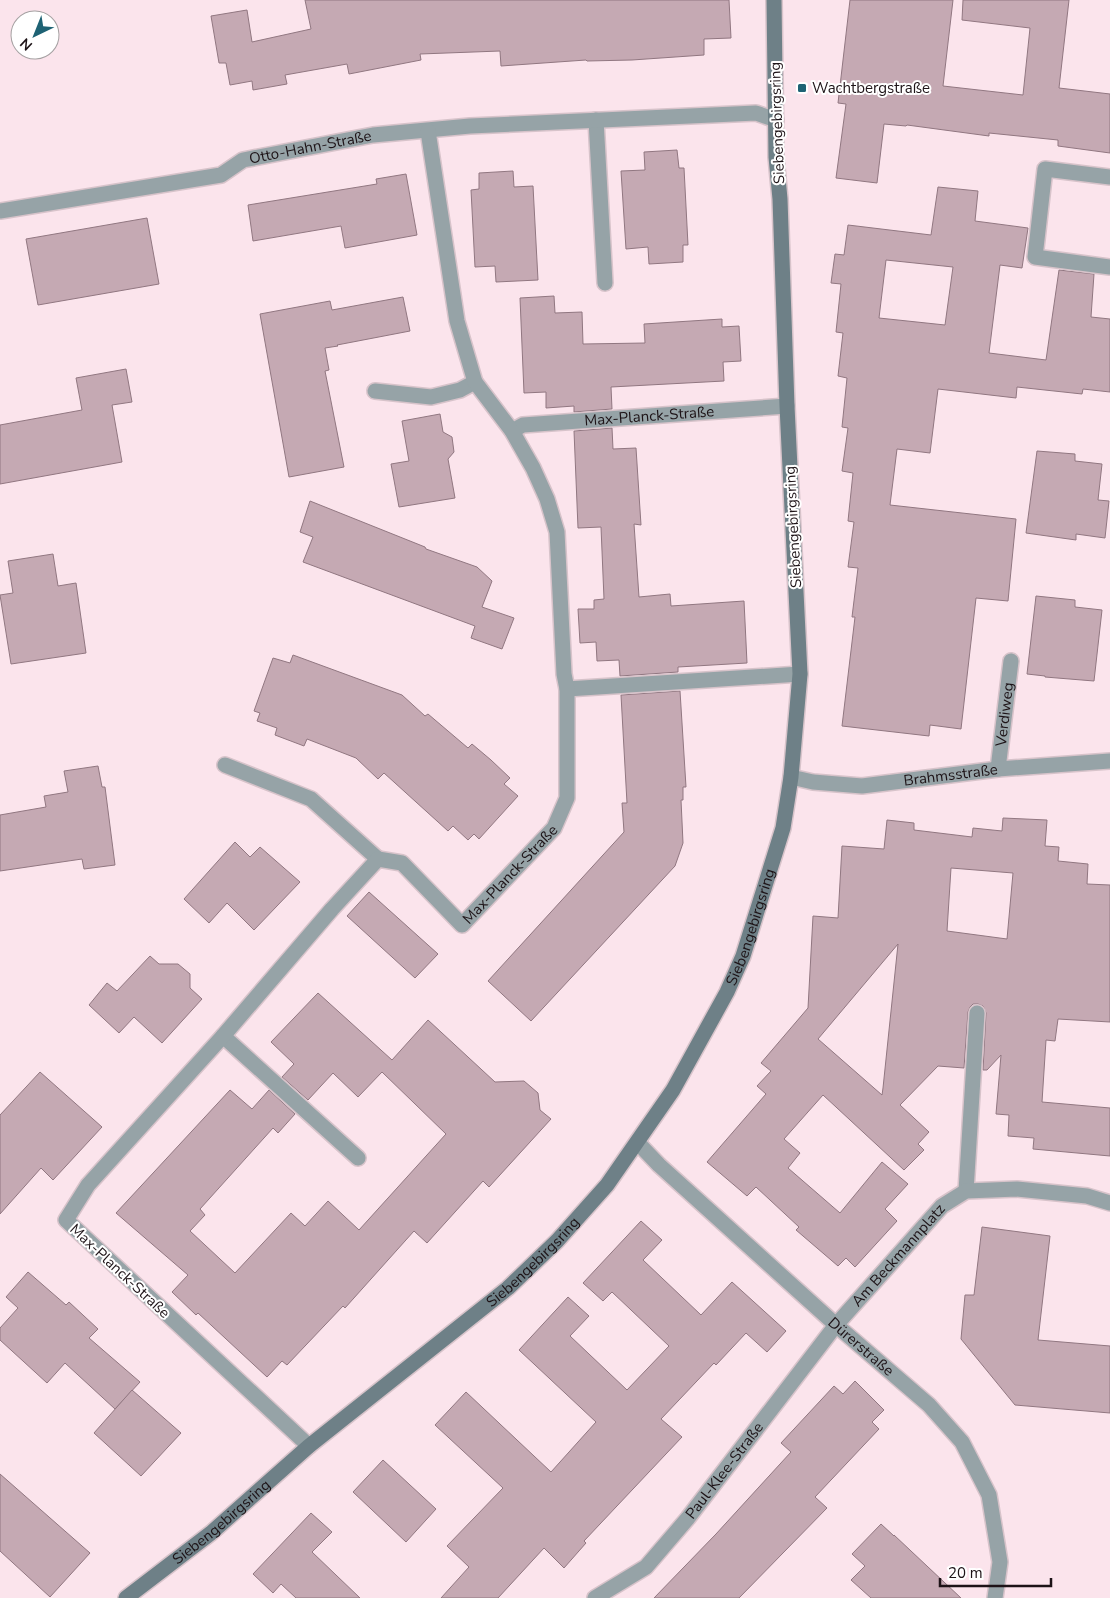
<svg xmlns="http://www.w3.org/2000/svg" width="1110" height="1598" viewBox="0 0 1110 1598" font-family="'Nunito Sans',sans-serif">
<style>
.building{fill:#c5a9b3;stroke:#917781;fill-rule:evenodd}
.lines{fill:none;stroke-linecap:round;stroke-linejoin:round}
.lane-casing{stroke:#d7c3ca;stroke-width:18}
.street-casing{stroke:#d7c3ca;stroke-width:18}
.secondary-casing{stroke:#d7c3ca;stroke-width:18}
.lane{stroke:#96a3a7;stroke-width:15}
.street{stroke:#96a3a7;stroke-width:15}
.secondary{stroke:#6e8087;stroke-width:15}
.poi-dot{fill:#1e6274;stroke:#fff;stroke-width:2}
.labels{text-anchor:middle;stroke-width:4;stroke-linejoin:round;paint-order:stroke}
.poi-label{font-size:15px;fill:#1d1317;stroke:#fff;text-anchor:start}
.street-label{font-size:15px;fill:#1d1317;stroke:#fff}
</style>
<rect width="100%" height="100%" fill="#fbe4ec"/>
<g class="building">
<path d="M 305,0 L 729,0 L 731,38 L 704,39 L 704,55 L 632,60 L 587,61 L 586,60 L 501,66 L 500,51 L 420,54 L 421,60 L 349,74 L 347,64 L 285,75 L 287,84 L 253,90 L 252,81 L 230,85 L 226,63 L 219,63 L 211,16 L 247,10 L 252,42 L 311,29 Z"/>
<path d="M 850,0 L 953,0 L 943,86 L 1023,95 L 1030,28 L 962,20 L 963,0 L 1069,0 L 1059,88 L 1110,94 L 1110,153 L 1058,146 L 1058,140 L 989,133 L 989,136 L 907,125 L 906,126 L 884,124 L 877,183 L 836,178 L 846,104 L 838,103 Z"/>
<path d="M 677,150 L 679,168 L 684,168 L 688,245 L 683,245 L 683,262 L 649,264 L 648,247 L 626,249 L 621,171 L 645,170 L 644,152 Z"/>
<path d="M 513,171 L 514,187 L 533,186 L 538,280 L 496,282 L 495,266 L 475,267 L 471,190 L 479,189 L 479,173 Z"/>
<path d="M 406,174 L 417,235 L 345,248 L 341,226 L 253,241 L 248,205 L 377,184 L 376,179 Z"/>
<path d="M 938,187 L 978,191 L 975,221 L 1028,228 L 1022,268 L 1000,265 L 989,353 L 1046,360 L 1059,270 L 1094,274 L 1091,317 L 1110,319 L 1110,392 L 1083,389 L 1082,394 L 1017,387 L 1016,398 L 938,389 L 930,453 L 897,449 L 890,505 L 1016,519 L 1008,601 L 976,598 L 961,729 L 930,725 L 929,736 L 842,726 L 855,617 L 852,617 L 858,568 L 848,567 L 854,522 L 848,521 L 853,473 L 842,471 L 848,428 L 842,427 L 847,378 L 838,376 L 843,333 L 836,332 L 841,284 L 831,283 L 835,254 L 844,255 L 848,225 L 931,235 ZM 886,260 L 953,267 L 945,325 L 879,318 Z"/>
<path d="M 147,218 L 159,284 L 38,305 L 26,239 Z"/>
<path d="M 554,296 L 555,313 L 582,312 L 583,344 L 645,343 L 644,324 L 722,319 L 722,327 L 739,326 L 741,361 L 723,362 L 724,381 L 611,387 L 612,409 L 574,412 L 574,406 L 546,408 L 546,392 L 524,393 L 520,298 Z"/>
<path d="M 403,297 L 410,331 L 337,345 L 338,346 L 325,348 L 329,370 L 325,371 L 344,467 L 289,477 L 260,314 L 330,301 L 332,310 Z"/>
<path d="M 126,369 L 132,402 L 112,405 L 122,462 L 0,484 L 0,425 L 82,410 L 76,378 Z"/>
<path d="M 440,414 L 443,432 L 452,437 L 454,452 L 448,459 L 455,498 L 399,507 L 391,464 L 409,461 L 402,421 Z"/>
<path d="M 612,428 L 613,449 L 636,448 L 641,525 L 634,524 L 639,597 L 670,594 L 671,606 L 744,601 L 747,663 L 678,667 L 678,672 L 620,676 L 619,660 L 597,661 L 596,642 L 580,643 L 578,609 L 594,609 L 594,600 L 604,599 L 601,527 L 578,528 L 574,431 Z"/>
<path d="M 1037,451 L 1075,454 L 1075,461 L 1102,464 L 1098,500 L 1109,501 L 1105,538 L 1076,534 L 1076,540 L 1026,533 Z"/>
<path d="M 310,501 L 425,547 L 426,549 L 477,567 L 492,581 L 482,607 L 514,618 L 502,649 L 471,638 L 475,626 L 303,562 L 313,537 L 300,532 Z"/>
<path d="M 53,554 L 58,586 L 76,583 L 86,653 L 11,664 L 0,595 L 13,593 L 8,561 Z"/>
<path d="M 1036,596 L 1075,600 L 1075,607 L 1102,610 L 1094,681 L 1045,677 L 1045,676 L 1027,674 Z"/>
<path d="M 293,655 L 402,695 L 425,716 L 428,714 L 468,748 L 472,744 L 491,760 L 510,778 L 504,784 L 518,796 L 479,839 L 474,834 L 468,840 L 453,826 L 448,831 L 384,773 L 378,779 L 356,758 L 307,739 L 304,746 L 275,735 L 277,728 L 257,721 L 260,713 L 254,711 L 273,658 L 290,663 Z"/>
<path d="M 680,691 L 686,787 L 683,787 L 683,800 L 681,800 L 683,843 L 675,866 L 531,1021 L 488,981 L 624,832 L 622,803 L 627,803 L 621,695 Z"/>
<path d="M 98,766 L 102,787 L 105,787 L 115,865 L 84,869 L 82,859 L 0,871 L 0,815 L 46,807 L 44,796 L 68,792 L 64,771 Z"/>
<path d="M 1003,818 L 1047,820 L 1045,846 L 1059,847 L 1058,861 L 1088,864 L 1087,884 L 1110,885 L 1110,1022 L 1058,1019 L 1055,1041 L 1046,1040 L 1042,1102 L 1110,1108 L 1110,1156 L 1033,1149 L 1034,1138 L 1008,1136 L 1009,1115 L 996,1114 L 1001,1055 L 987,1070 L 983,1070 L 986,1013 L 983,1006 L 978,1004 L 973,1004 L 970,1007 L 968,1012 L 964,1068 L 938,1066 L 900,1105 L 929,1132 L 918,1144 L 924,1150 L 904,1170 L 823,1095 L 784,1139 L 800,1153 L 788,1168 L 840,1213 L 882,1162 L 908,1184 L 885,1209 L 897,1221 L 855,1267 L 846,1258 L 838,1266 L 796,1230 L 799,1227 L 756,1187 L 747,1196 L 707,1162 L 766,1094 L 757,1086 L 771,1071 L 761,1063 L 808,1008 L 813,916 L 838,918 L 842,846 L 884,849 L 887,820 L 914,823 L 914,830 L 972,837 L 973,828 L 1002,831 ZM 951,868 L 1013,873 L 1007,939 L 947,931 ZM 898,944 L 883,1088 L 882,1095 L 818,1039 Z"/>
<path d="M 235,842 L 250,857 L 260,847 L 300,882 L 254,930 L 227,903 L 209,923 L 184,899 Z"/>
<path d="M 369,892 L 438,954 L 415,978 L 347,916 Z"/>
<path d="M 150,956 L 159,964 L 178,964 L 190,974 L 190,988 L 202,999 L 162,1043 L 134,1017 L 119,1033 L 89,1005 L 107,983 L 117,991 Z"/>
<path d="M 318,993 L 392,1060 L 428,1020 L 495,1082 L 524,1081 L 538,1093 L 540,1110 L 551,1119 L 489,1187 L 483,1181 L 427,1243 L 414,1231 L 345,1308 L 343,1306 L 287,1365 L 282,1361 L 267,1377 L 198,1313 L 196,1315 L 172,1292 L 188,1275 L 116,1213 L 230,1090 L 252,1109 L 269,1090 L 295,1114 L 278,1133 L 273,1128 L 200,1209 L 205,1215 L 190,1231 L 235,1273 L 291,1213 L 305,1226 L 328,1201 L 359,1230 L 446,1134 L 382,1072 L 358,1097 L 333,1073 L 308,1100 L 282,1077 L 294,1064 L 271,1042 Z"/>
<path d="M 40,1072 L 102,1127 L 53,1180 L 41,1168 L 0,1214 L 0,1115 Z"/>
<path d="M 641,1221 L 662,1240 L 643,1260 L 701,1315 L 732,1282 L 786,1331 L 767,1352 L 746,1333 L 716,1365 L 714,1363 L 661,1419 L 682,1437 L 584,1541 L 586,1543 L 564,1568 L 544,1548 L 498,1598 L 441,1598 L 469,1567 L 447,1546 L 503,1488 L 435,1425 L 466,1392 L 551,1472 L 596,1422 L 519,1350 L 568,1297 L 589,1316 L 570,1336 L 627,1390 L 669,1346 L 612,1292 L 603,1301 L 583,1283 Z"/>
<path d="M 982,1227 L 1050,1236 L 1038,1340 L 1110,1346 L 1110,1413 L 1015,1405 L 961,1339 L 965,1295 L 974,1295 Z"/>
<path d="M 28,1272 L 66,1305 L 69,1302 L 98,1329 L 89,1338 L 140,1382 L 115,1409 L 65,1363 L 47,1383 L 0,1340 L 0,1328 L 18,1308 L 6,1297 Z"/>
<path d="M 855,1381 L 884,1410 L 872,1422 L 879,1429 L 815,1497 L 827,1508 L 739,1598 L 654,1598 L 716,1534 L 791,1452 L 781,1443 L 834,1386 L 843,1394 Z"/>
<path d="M 132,1390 L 181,1433 L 141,1476 L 94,1433 Z"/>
<path d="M 383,1460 L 436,1509 L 406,1542 L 353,1492 Z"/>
<path d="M 0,1474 L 90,1553 L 50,1597 L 0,1551 Z"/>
<path d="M 311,1513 L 332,1532 L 312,1552 L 360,1598 L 296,1598 L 281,1584 L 273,1593 L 253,1574 Z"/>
<path d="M 881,1524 L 894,1536 L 894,1535 L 961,1598 L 871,1598 L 851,1580 L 865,1566 L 852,1554 Z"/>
</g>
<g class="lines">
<g class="lane-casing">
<g id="lane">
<path d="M 375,391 L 431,397 L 460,390 L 475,382"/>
<path id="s1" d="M 512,431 L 523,425 L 787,406"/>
<path d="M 225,765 L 311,799 L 378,859"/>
</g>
</g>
<g class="street-casing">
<g id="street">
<path d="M 596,120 L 605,283"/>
<path d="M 1110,177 L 1045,169 L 1035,257 L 1110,267"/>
<path id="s2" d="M 0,211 L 221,175 L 243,160 L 373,135 L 470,126 L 756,113 L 776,120"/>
<path d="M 567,689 L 800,674"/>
<path id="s3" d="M 998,769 L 1011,661"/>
<path id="s4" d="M 791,777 L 813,782 L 862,786 L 998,769 L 1110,761"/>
<path d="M 223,1036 L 358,1158"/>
<path id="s5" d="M 638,1143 L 659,1165 L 836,1325 L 929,1405 L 962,1442 L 989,1495 L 1000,1562 L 995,1598"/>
<path d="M 966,1191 L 977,1013"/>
<path id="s6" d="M 309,1446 L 66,1220 L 88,1185 L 223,1036 L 332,909 L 378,859 L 402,863 L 462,925 L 554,828 L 567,798 L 567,689 L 564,674 L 557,532 L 547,499 L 533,468 L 512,431 L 475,382 L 457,321 L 428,131"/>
<path id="s7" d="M 595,1598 L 646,1567 L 688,1518 L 836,1325 L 942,1206 L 966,1191 L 1017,1189 L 1087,1196 L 1110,1203"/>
</g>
</g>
<g class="secondary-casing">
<g id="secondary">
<path id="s8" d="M 126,1598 L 211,1533 L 309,1446 L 508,1288 L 557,1241 L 607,1185 L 673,1090 L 727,992 L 743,956 L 783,828 L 791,777 L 800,674 L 787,406 L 780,199 L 776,157 L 774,0"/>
</g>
</g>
<use href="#lane" class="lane"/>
<use href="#street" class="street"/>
<use href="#secondary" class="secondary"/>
</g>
<rect class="poi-dot" x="797" y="83" width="10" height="10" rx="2.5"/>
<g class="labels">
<g class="poi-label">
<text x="812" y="93">Wachtbergstraße</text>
</g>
<g class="street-label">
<text transform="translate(777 123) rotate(-92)" y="5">Siebengebirgsring</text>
<text dy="5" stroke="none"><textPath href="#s2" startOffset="319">Otto-Hahn-Straße</textPath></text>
<text dy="5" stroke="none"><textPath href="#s1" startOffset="139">Max-Planck-Straße</textPath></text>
<text transform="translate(793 527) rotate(-93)" y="5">Siebengebirgsring</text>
<text dy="5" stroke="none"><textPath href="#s3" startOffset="55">Verdiweg</textPath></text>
<text dy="5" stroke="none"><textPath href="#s4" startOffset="161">Brahmsstraße</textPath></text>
<text dy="5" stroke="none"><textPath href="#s6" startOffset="990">Max-Planck-Straße</textPath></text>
<text dy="5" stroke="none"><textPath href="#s8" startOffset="932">Siebengebirgsring</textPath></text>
<text dy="5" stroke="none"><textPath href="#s7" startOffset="461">Am Beckmannplatz</textPath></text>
<text dy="5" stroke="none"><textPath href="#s8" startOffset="528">Siebengebirgsring</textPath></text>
<text transform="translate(120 1271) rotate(43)" y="5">Max-Planck-Straße</text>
<text dy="5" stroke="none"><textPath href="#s5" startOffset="302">Dürerstraße</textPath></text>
<text dy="5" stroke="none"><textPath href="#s7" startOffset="184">Paul-Klee-Straße</textPath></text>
<text dy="5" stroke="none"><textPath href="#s8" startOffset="122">Siebengebirgsring</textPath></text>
</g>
</g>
<g transform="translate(35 35) rotate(223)"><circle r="24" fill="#ffffff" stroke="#a5a1a2"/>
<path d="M0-4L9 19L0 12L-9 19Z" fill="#1e6274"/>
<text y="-8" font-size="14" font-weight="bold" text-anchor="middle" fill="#1d1317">N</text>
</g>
<path d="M940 1578v8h111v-8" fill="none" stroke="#1d1317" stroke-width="2.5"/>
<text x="948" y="1578" font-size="15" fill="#1d1317" stroke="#ffffff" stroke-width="4" paint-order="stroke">20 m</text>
</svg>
